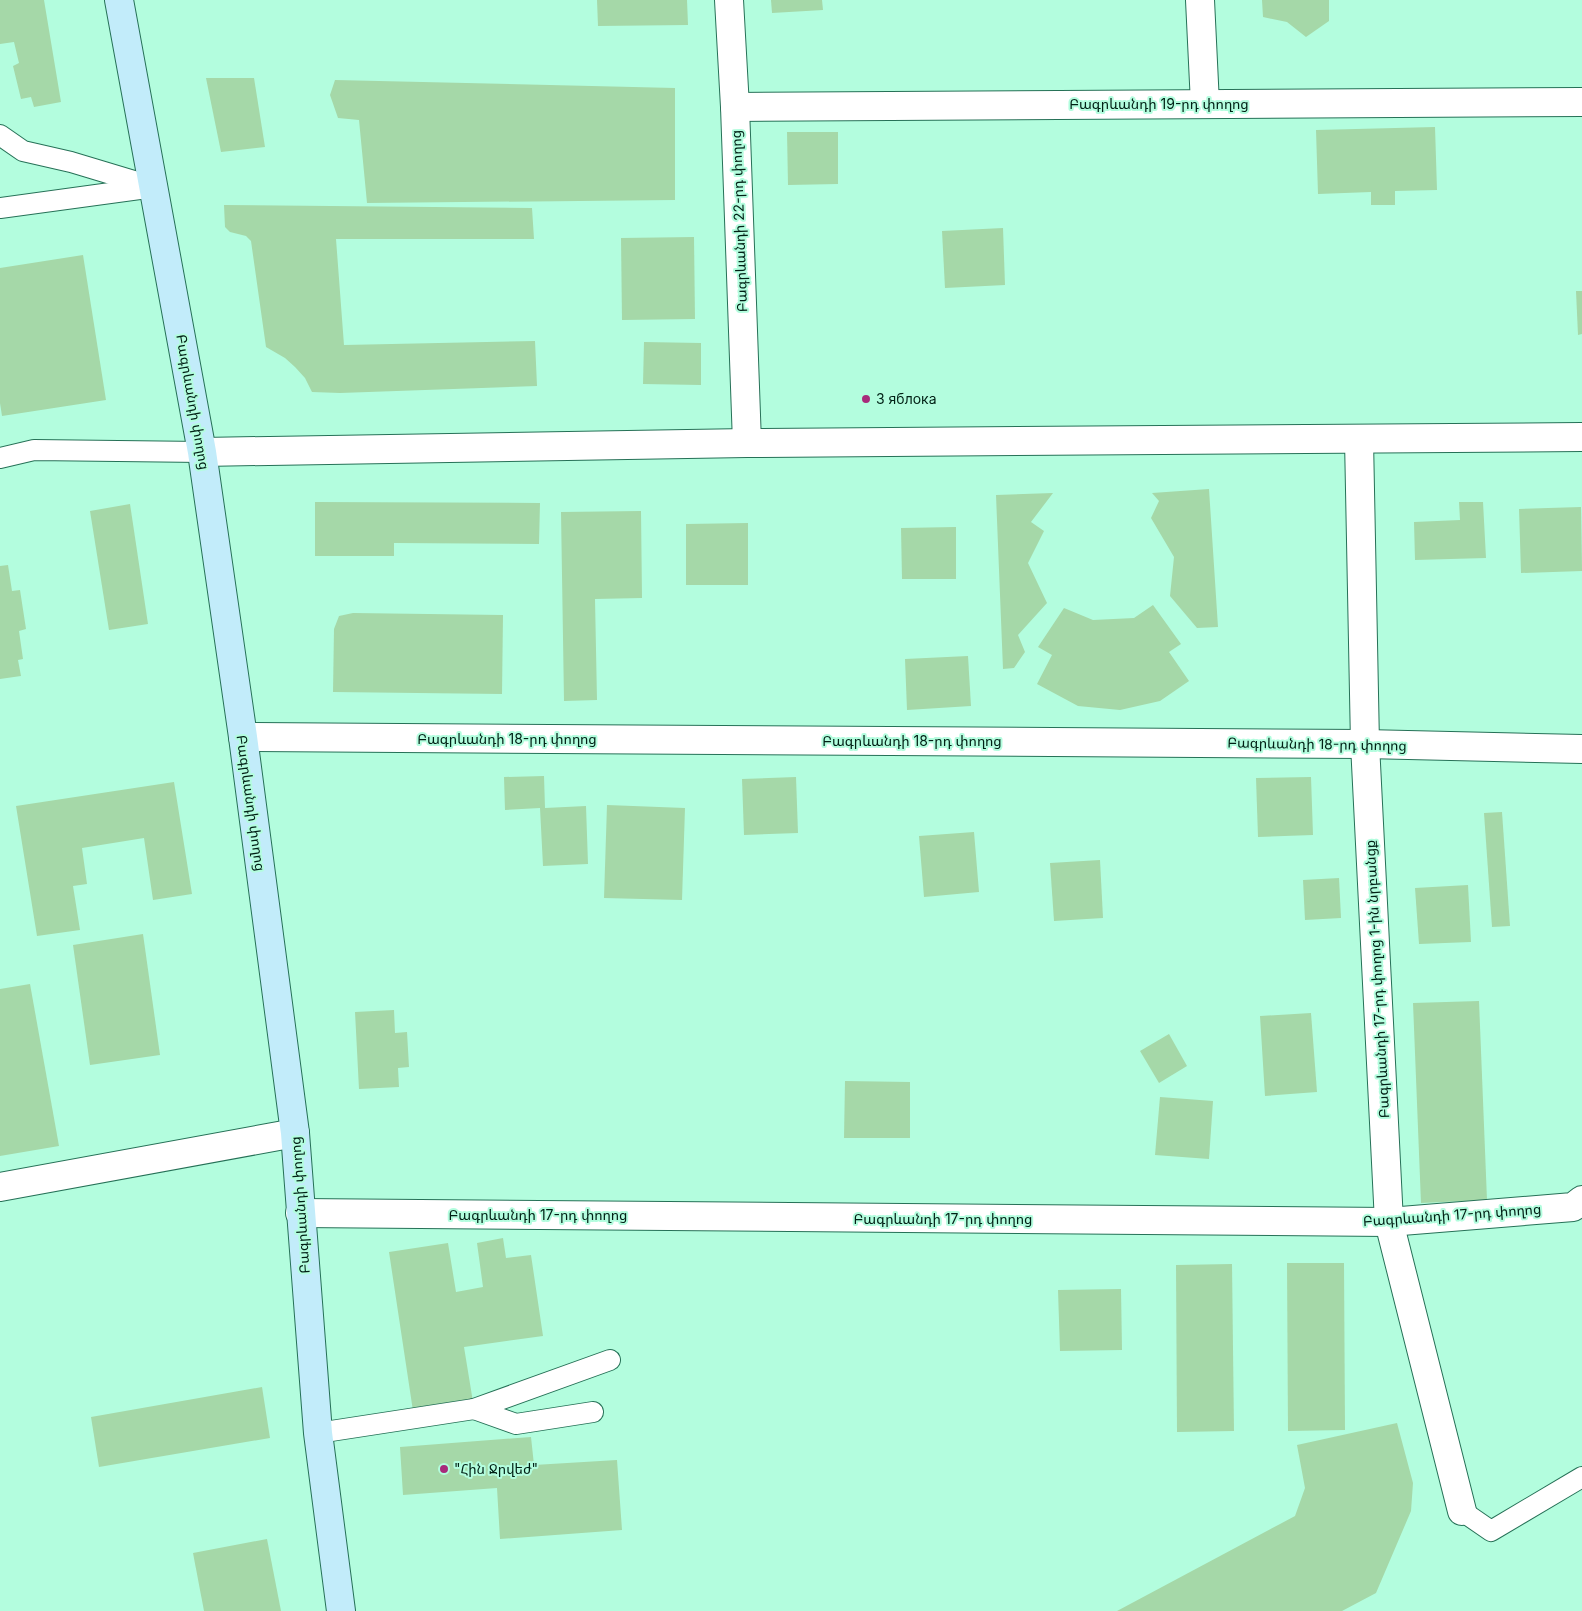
<svg xmlns="http://www.w3.org/2000/svg" width="1582" height="1611" viewBox="0 0 1582 1611" font-family="Inter,'Noto Sans Armenian',sans-serif">
<style>
.building{fill:#a5d8a8}
.lines{fill:none;stroke-linecap:round;stroke-linejoin:round}
.service-casing{stroke:#267157;stroke-width:22}
.minor-casing{stroke:#267157;stroke-width:30}
.tertiary-casing{stroke:#267157;stroke-width:30}
.secondary-casing{stroke:#267157;stroke-width:30}
.service{stroke:#fff;stroke-width:20}
.minor{stroke:#fff;stroke-width:28}
.tertiary{stroke:#fff;stroke-width:28}
.secondary{stroke:#c2ecfa;stroke-width:28}
.poi-dot{fill:#a82a7b;stroke:#b3fdde;stroke-width:2}
.labels{text-anchor:middle;stroke-width:4;stroke-linejoin:round;paint-order:stroke}
.street-label{font-size:14px;fill:#012015;stroke:#b3fdde}
.poi-label{font-size:14px;fill:#012015;stroke:#b3fdde;text-anchor:start}
</style>
<rect width="100%" height="100%" fill="#b3fdde"/>
<g class="building">
<path d="M 0,0 L 44,0 L 61,102 L 34,107 L 31,97 L 21,99 L 13,66 L 19,63 L 14,42 L 0,44 Z"/>
<path d="M 597,0 L 687,0 L 688,25 L 598,26 Z"/>
<path d="M 771,0 L 822,0 L 823,10 L 772,13 Z"/>
<path d="M 1262,0 L 1329,0 L 1329,21 L 1306,37 L 1287,22 L 1263,17 Z"/>
<path d="M 206,78 L 254,78 L 265,147 L 221,152 Z"/>
<path d="M 335,80 L 675,88 L 675,200 L 367,203 L 359,120 L 338,118 L 330,95 Z"/>
<path d="M 1435,127 L 1437,190 L 1395,191 L 1395,205 L 1371,205 L 1371,192 L 1318,194 L 1316,130 Z"/>
<path d="M 787,132 L 838,132 L 838,184 L 788,185 Z"/>
<path d="M 224,205 L 532,208 L 534,239 L 336,239 L 344,345 L 535,341 L 537,386 L 340,393 L 312,392 L 305,378 L 295,367 L 285,358 L 266,347 L 251,241 L 246,236 L 230,232 L 225,227 Z"/>
<path d="M 1003,228 L 1005,285 L 945,288 L 942,231 Z"/>
<path d="M 694,237 L 695,319 L 622,320 L 621,238 Z"/>
<path d="M 83,255 L 106,400 L 2,416 L 0,403 L 0,268 Z"/>
<path d="M 1576,291 L 1582,291 L 1582,334 L 1578,335 Z"/>
<path d="M 644,342 L 701,343 L 701,385 L 643,384 Z"/>
<path d="M 1209,489 L 1218,627 L 1197,628 L 1170,596 L 1174,557 L 1151,518 L 1159,501 L 1152,493 Z"/>
<path d="M 1053,493 L 1031,522 L 1044,531 L 1028,563 L 1047,603 L 1018,635 L 1025,652 L 1014,668 L 1003,669 L 996,495 Z"/>
<path d="M 315,502 L 540,503 L 539,544 L 394,543 L 394,556 L 315,556 Z"/>
<path d="M 1459,502 L 1483,502 L 1486,558 L 1415,560 L 1414,522 L 1460,520 Z"/>
<path d="M 130,504 L 148,624 L 109,630 L 90,511 Z"/>
<path d="M 1581,507 L 1582,571 L 1521,573 L 1519,509 Z"/>
<path d="M 641,511 L 642,598 L 595,599 L 597,700 L 564,701 L 561,512 Z"/>
<path d="M 748,523 L 748,585 L 686,585 L 686,524 Z"/>
<path d="M 956,527 L 956,579 L 902,579 L 901,528 Z"/>
<path d="M 8,565 L 12,591 L 20,590 L 26,629 L 19,631 L 23,659 L 18,660 L 21,676 L 0,679 L 0,566 Z"/>
<path d="M 1153,605 L 1181,644 L 1169,652 L 1189,681 L 1160,701 L 1120,710 L 1078,706 L 1037,684 L 1052,655 L 1038,647 L 1064,608 L 1093,620 L 1134,618 Z"/>
<path d="M 353,613 L 503,615 L 502,694 L 333,692 L 334,629 L 339,616 Z"/>
<path d="M 968,656 L 971,706 L 907,710 L 905,659 Z"/>
<path d="M 544,776 L 545,808 L 586,806 L 588,864 L 543,866 L 540,808 L 505,810 L 504,777 Z"/>
<path d="M 796,777 L 798,833 L 744,835 L 742,779 Z"/>
<path d="M 1311,777 L 1313,835 L 1258,837 L 1256,778 Z"/>
<path d="M 174,782 L 192,894 L 153,900 L 144,838 L 82,848 L 87,884 L 73,886 L 80,930 L 37,936 L 16,806 Z"/>
<path d="M 607,805 L 685,808 L 682,900 L 604,898 Z"/>
<path d="M 1502,812 L 1510,926 L 1492,927 L 1484,813 Z"/>
<path d="M 974,832 L 979,892 L 924,897 L 919,836 Z"/>
<path d="M 1100,860 L 1103,918 L 1054,921 L 1050,863 Z"/>
<path d="M 1339,878 L 1341,918 L 1305,920 L 1303,880 Z"/>
<path d="M 1468,885 L 1471,942 L 1419,944 L 1415,888 Z"/>
<path d="M 143,934 L 160,1055 L 90,1065 L 73,945 Z"/>
<path d="M 30,984 L 59,1146 L 0,1156 L 0,989 Z"/>
<path d="M 1479,1001 L 1487,1200 L 1421,1203 L 1413,1003 Z"/>
<path d="M 394,1010 L 395,1033 L 407,1032 L 409,1067 L 398,1068 L 399,1087 L 359,1089 L 355,1012 Z"/>
<path d="M 1311,1013 L 1317,1092 L 1265,1096 L 1260,1016 Z"/>
<path d="M 1169,1034 L 1187,1066 L 1159,1083 L 1140,1051 Z"/>
<path d="M 845,1081 L 910,1082 L 910,1138 L 844,1138 Z"/>
<path d="M 1160,1097 L 1213,1101 L 1209,1159 L 1155,1155 Z"/>
<path d="M 503,1238 L 506,1258 L 531,1255 L 543,1336 L 464,1347 L 473,1402 L 413,1411 L 389,1252 L 448,1243 L 456,1292 L 483,1287 L 477,1243 Z"/>
<path d="M 1287,1263 L 1344,1263 L 1345,1430 L 1288,1431 Z"/>
<path d="M 1232,1264 L 1234,1431 L 1177,1432 L 1176,1265 Z"/>
<path d="M 1121,1289 L 1122,1350 L 1060,1351 L 1058,1290 Z"/>
<path d="M 262,1387 L 270,1438 L 99,1467 L 91,1417 Z"/>
<path d="M 1397,1423 L 1413,1483 L 1411,1511 L 1376,1593 L 1342,1611 L 1117,1611 L 1295,1516 L 1305,1488 L 1297,1445 Z"/>
<path d="M 531,1437 L 534,1465 L 617,1460 L 622,1530 L 500,1539 L 497,1488 L 403,1495 L 400,1447 Z"/>
<path d="M 267,1539 L 281,1611 L 204,1611 L 193,1553 Z"/>
</g>
<g class="lines">
<g class="service-casing">
<g id="service">
<path d="M 0,135 L 23,151 L 71,162 L 154,187"/>
<path d="M 0,208 L 147,188"/>
<path d="M 0,458 L 34,450 L 202,452"/>
<path d="M 474,1409 L 516,1424 L 593,1412"/>
<path d="M 318,1433 L 474,1409 L 610,1360"/>
<path d="M 1462,1511 L 1491,1531 L 1582,1477"/>
</g>
</g>
<g class="minor-casing">
<g id="minor">
<path d="M 729,0 L 735,107 L 747,443"/>
<path d="M 1200,0 L 1205,104"/>
<path d="M 735,107 L 1582,102"/>
<path d="M 1359,439 L 1365,744 L 1389,1222 L 1462,1511"/>
<path d="M 243,737 L 1365,744 L 1582,749"/>
<path d="M 300,1213 L 1389,1222 L 1573,1207 L 1582,1200"/>
</g>
</g>
<g class="tertiary-casing">
<g id="tertiary">
<path d="M 202,452 L 747,443 L 1582,437"/>
<path d="M 0,1187 L 295,1133"/>
</g>
</g>
<g class="secondary-casing">
<path id="secondary" d="M 119,0 L 202,452 L 243,737 L 295,1133 L 318,1433 L 341,1611"/>
</g>
<use href="#service" class="service"/>
<use href="#minor" class="minor"/>
<use href="#tertiary" class="tertiary"/>
<use href="#secondary" class="secondary"/>
</g>
<g class="poi-dot">
<circle cx="866" cy="399" r="5"/>
<circle cx="444" cy="1469" r="5"/>
</g>
<g class="labels">
<g class="street-label">
<text x="1159" y="109">Բագրևանդի 19-րդ փողոց</text>
<text transform="translate(739 221) rotate(-92)" y="5">Բագրևանդի 22-րդ փողոց</text>
<text transform="translate(193 402) rotate(80)" y="5">Բագրևանդի փողոց</text>
<text x="507" y="744">Բագրևանդի 18-րդ փողոց</text>
<text x="912" y="746">Բագրևանդի 18-րդ փողոց</text>
<text transform="translate(1317 744) rotate(1)" y="5">Բագրևանդի 18-րդ փողոց</text>
<text transform="translate(251 803) rotate(82)" y="5">Բագրևանդի փողոց</text>
<text transform="translate(1377 979) rotate(-93)" y="5">Բագրևանդի 17-րդ փողոց 1-ին նրբանցք</text>
<text transform="translate(300 1205) rotate(-94)" y="5">Բագրևանդի փողոց</text>
<text x="538" y="1220">Բագրևանդի 17-րդ փողոց</text>
<text transform="translate(1452 1215) rotate(-4)" y="5">Բագրևանդի 17-րդ փողոց</text>
<text x="943" y="1224">Բագրևանդի 17-րդ փողոց</text>
</g>
<g class="poi-label">
<text x="876" y="404">3 яблока</text>
<text x="454" y="1474">"Հին Ջրվեժ"</text>
</g>
</g>
</svg>
